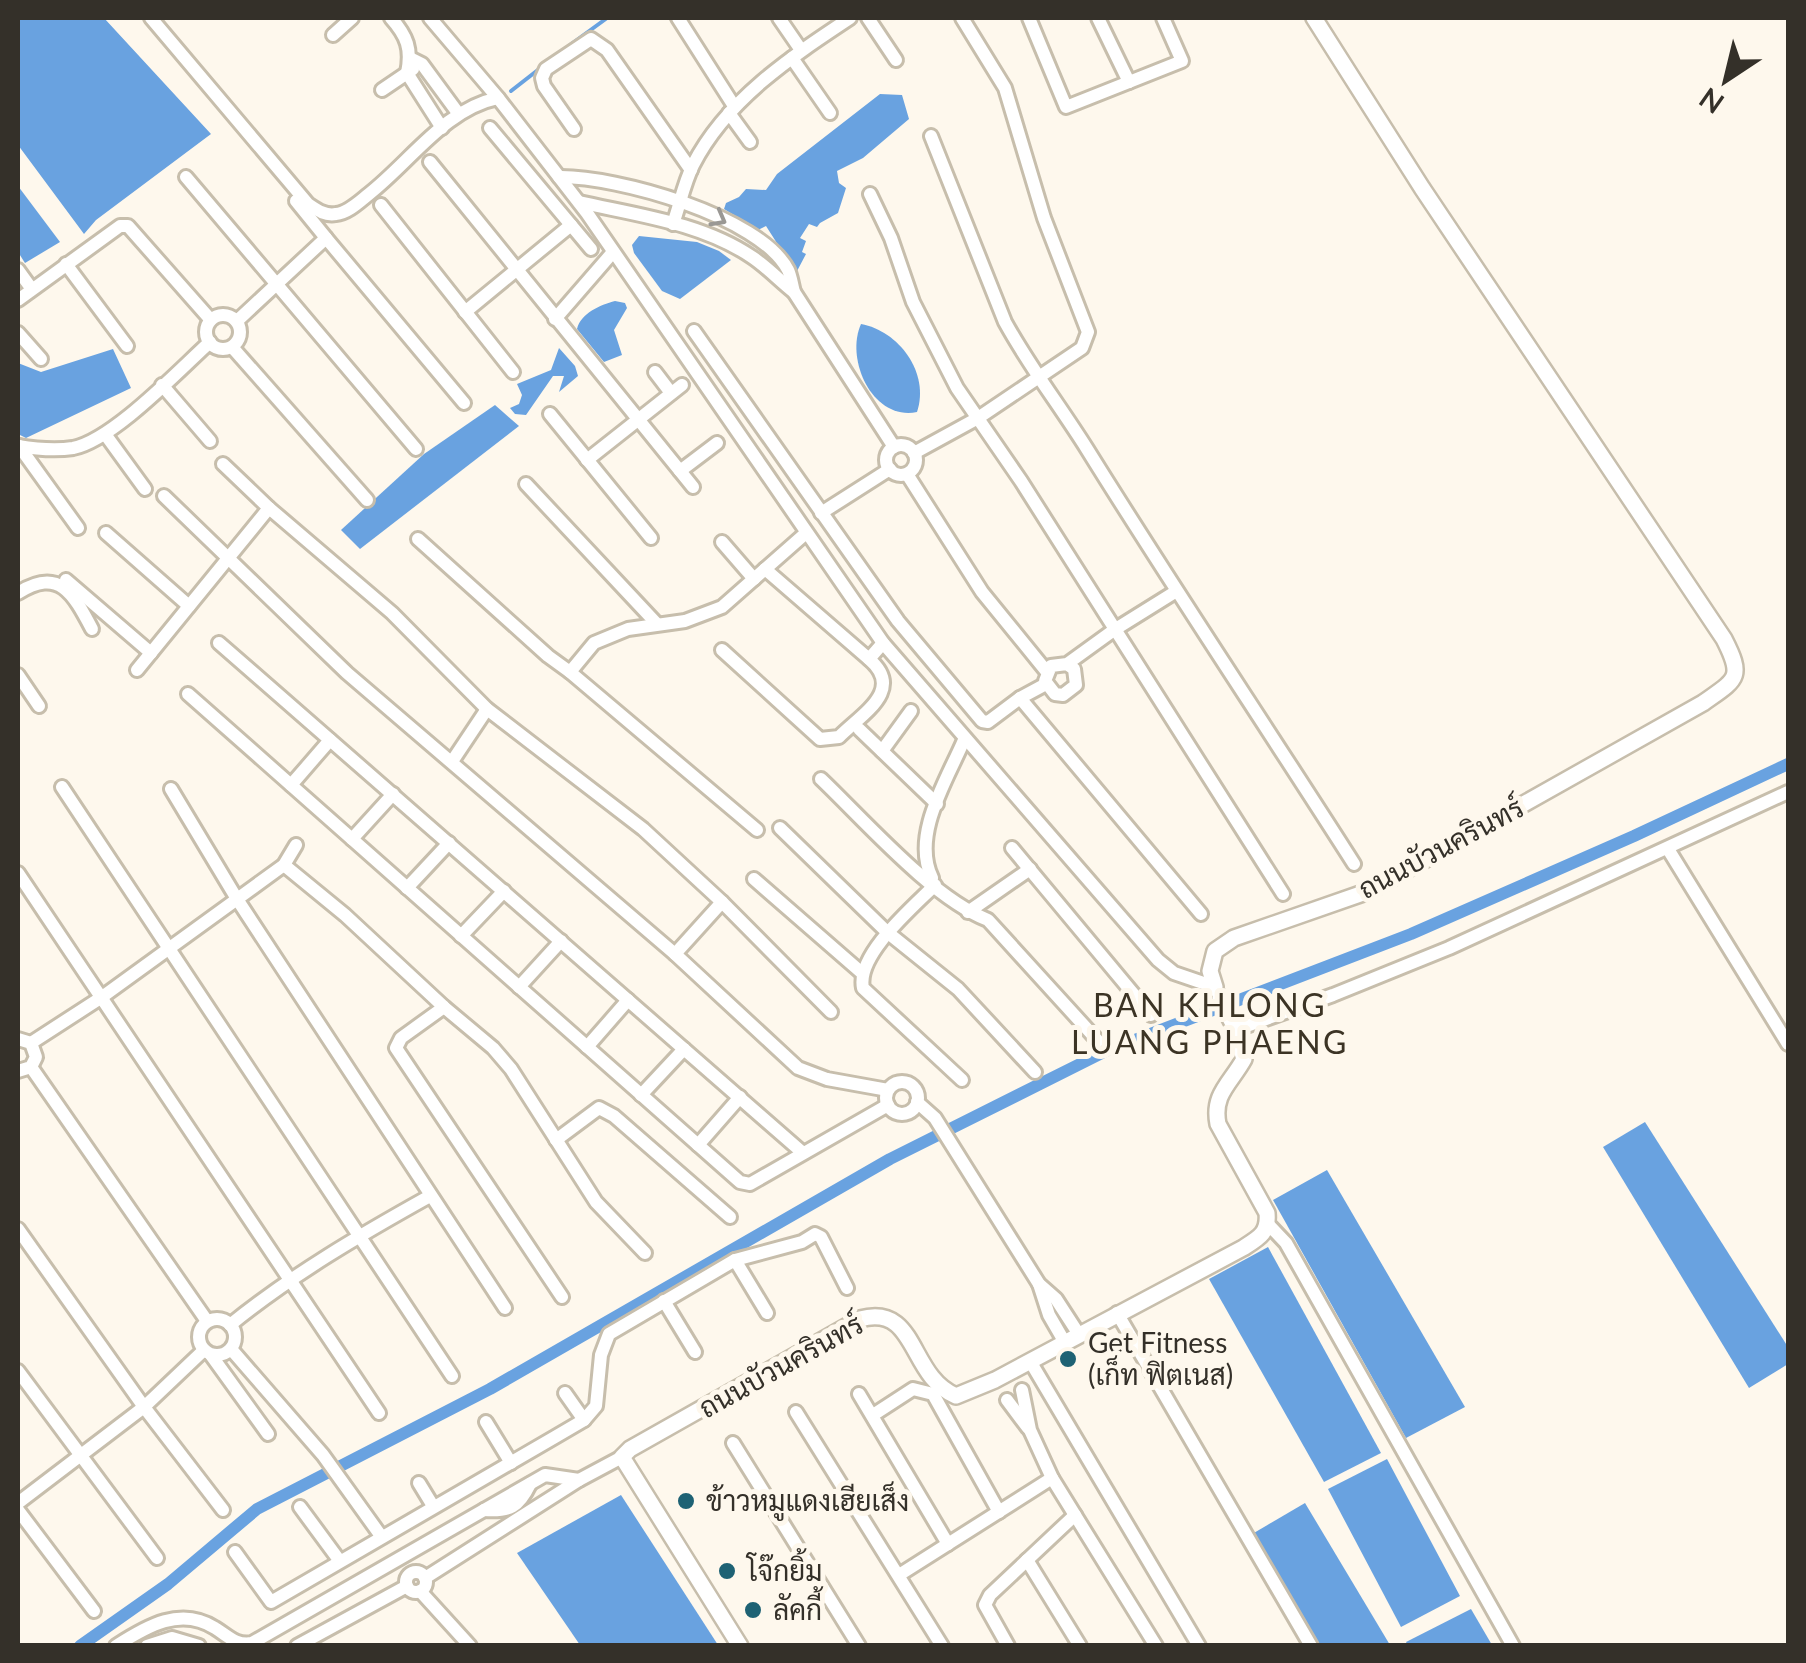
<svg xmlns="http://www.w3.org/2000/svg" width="1806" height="1663" viewBox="0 0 1806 1663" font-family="Lato,Sarabun,sans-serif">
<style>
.water{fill:#69a2e0}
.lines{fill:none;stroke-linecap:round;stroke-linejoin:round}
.stream{stroke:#69a2e0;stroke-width:4}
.canal{stroke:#69a2e0;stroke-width:12}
.minor-casing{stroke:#c7beac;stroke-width:18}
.tertiary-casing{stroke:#c7beac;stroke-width:20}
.minor{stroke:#fff;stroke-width:12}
.tertiary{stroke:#fff;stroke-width:15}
.oneway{stroke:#9a9894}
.poi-dot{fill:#1e6274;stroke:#fef8ed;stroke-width:4}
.labels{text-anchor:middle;stroke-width:10;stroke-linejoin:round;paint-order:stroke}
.street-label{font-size:28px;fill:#343029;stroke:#fef8ed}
.poi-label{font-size:28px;fill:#343029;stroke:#fef8ed;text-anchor:start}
.quarter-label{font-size:32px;letter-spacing:2.5px;fill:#3c3425;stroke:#fef8ed}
</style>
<rect width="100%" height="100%" fill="#fef8ed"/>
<g class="water">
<path d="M 18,18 L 104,18 L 211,134 L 96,220 L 84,234 L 18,145 Z"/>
<path d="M 880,94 L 902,95 L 909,119 L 863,158 L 837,171 L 839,183 L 846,188 L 838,213 L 820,223 L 817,227 L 809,224 L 800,238 L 806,241 L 802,252 L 806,254 L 796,273 L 766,226 L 758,230 L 724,209 L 726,203 L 739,197 L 746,189 L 766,190 L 777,174 Z"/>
<path d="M 18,186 L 60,242 L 25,263 L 18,252 Z"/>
<path d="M 639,236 L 697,242 L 719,251 L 731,260 L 680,299 L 662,291 L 634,253 L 632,245 Z"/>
<path d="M 615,301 L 625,303 L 627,308 L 614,330 L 622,355 L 604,362 L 577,329 C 581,313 600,305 615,301 Z"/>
<path d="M 861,324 C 899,331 930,373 917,412 C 872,421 845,359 861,324 Z"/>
<path d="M 559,348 L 575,366 L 578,376 L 559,392 L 564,376 L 553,376 L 526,415 L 515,414 L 510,408 L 519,404 L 522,395 L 517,384 L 551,370 Z"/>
<path d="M 113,349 L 131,388 L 26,438 L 18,434 L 18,363 L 41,372 Z"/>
<path d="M 495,405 L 519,426 L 360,549 L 341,530 L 424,454 Z"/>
<path d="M 1645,1122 L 1788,1347 L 1788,1364 L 1749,1388 L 1603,1147 Z"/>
<path d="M 1327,1170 L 1465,1407 L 1406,1438 L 1273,1200 Z"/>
<path d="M 1268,1247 L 1381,1453 L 1324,1482 L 1209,1279 Z"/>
<path d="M 1387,1459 L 1460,1596 L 1401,1627 L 1328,1489 Z"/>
<path d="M 621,1495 L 718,1645 L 580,1645 L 517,1553 Z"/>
<path d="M 1305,1503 L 1390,1645 L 1312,1645 L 1247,1537 Z"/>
<path d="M 1471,1609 L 1492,1645 L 1408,1646 L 1406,1642 Z"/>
</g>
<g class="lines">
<g class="stream">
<path d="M 570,45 L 607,18"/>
<path d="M 511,91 L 543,66"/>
</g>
<path class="canal" d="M 80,1646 L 168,1584 L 257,1509 L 490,1389 L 890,1159 L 1106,1051 L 1411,934 L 1634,836 L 1788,764"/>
<g class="minor-casing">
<g id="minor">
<path d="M 151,18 L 308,204 C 317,210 325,216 336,214 C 348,213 360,201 369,194 C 411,161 445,109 498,98"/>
<path d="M 391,18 C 407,36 412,49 407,73 L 442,128"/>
<path d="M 430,18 L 498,98 L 587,213 L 883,643 L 1158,960 L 1174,973 L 1215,987 L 1217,992"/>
<path d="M 678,18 L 734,106"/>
<path d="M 779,18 L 801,50"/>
<path d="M 868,18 L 896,60"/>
<path d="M 1029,18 L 1066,107 L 1182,61 L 1163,18"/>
<path d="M 1098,18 L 1129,82"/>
<path d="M 333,35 L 352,18"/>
<path d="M 410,58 L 422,64 L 458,113"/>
<path d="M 792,58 L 830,113"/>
<path d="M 382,90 L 413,69"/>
<path d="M 729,113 L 750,142"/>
<path d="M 490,128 L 591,249"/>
<path d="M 574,129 L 544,86 L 542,78 L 546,69 L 591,39 L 607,50 L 691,170"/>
<path d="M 931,136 L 1005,322 C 1029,366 1060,406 1087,449 C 1174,589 1266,726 1354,864"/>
<path d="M 430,162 L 693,487"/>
<path d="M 186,177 L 416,449"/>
<path d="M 559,177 C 616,176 760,216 788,270 C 791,276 792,285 794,292 L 894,447"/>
<path d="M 870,194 L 891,238 L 913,302 L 957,388 L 1021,481 L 1283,894"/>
<path d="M 296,201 L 326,238"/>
<path d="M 579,202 C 637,215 702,223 752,257 C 767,267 780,281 794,292"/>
<path d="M 381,205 L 513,372"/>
<path d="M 673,224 C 680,204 684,183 693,165 C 726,100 791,57 850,18"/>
<path d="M 66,264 L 127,346"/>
<path d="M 18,270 L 31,288"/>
<path d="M 18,300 L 120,226 L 128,226 L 210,319"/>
<path d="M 465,312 L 571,225"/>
<circle cx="223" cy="332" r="17"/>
<path d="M 555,319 L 613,252"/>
<path d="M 237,321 L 326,238 L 464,403"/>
<path d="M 694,331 L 898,621 L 982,721 L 988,722 L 1020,698 L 1046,684"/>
<path d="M 18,333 L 41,359"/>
<path d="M 232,347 L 367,500"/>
<path d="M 655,372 L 671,393"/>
<path d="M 162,385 L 210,441"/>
<path d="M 550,414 L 651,538"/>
<path d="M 105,434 L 145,489"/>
<circle cx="901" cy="460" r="15"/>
<path d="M 18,446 C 36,449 54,451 73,448 C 113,440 178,371 210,342"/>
<path d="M 19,446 L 78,528"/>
<path d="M 914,453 L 978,418 L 1082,348 L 1088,332 L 1044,218 L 1005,88 L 962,18"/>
<path d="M 587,460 L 682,385"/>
<path d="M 223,464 L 269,508 L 392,613 L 487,709 L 643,829 L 722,902 L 831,1012"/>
<path d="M 680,471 L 717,443"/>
<path d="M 907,474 L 982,592 L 1047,672"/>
<path d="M 526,484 L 657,624"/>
<path d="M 164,496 L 347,673 L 675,954 L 798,1068 L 827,1079 L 888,1090"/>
<path d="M 821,513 L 890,469"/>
<path d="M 106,533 L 189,606"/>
<path d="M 418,539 L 548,656 L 570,672 L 757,830"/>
<path d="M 722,542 L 754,579"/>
<path d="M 765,569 L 869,659"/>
<path d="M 66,580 L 151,653"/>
<path d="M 18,593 C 59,567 73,593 92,629"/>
<path d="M 219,643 L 803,1153"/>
<path d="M 722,650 L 820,739 L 839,737 C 863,713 905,690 869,659 L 883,643"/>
<path d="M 1067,664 L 1074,669 L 1076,685 L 1063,695 L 1055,694 L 1045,681 L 1051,666 L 1067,664 L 1114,630 L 1175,592"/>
<path d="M 137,670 L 269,508"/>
<path d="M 570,672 L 594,643 L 628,629 L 685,621 L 722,607 L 806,533"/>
<path d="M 18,675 L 39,706"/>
<path d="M 188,694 L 740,1182 L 750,1184 L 888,1105"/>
<path d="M 1020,698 L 1201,914"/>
<path d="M 859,729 L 937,804"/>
<path d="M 882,751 L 911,711"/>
<path d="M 453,760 L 487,709"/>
<path d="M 821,779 C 866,822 932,898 988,920 L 1098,1041"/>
<path d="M 291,785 L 330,740"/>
<path d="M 62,787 L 452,1376"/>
<path d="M 171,789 L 237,899 L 505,1308"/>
<path d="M 780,828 L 887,932 L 958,989 L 1035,1072"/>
<path d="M 352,839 L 393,794"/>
<path d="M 1012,848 L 1151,1015"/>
<path d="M 1668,849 L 1788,1044"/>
<path d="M 284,865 L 345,915 L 444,1007 L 493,1048 L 511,1069 L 596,1202 L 645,1253"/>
<path d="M 18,873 L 379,1413"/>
<path d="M 932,878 C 911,835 947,780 964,740"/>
<path d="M 754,879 L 862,973"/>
<path d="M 935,885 C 913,907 856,955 863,988 L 962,1080"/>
<path d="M 407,888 L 449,843"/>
<path d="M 968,912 L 1030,869"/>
<path d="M 461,936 L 504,891"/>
<path d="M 675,954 L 722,902"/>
<path d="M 519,987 L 561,941"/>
<path d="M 444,1007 L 401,1038 L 396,1048 L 562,1297"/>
<path d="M 1233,1024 L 1235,1030 L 1333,995 L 1449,948 L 1788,792"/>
<path d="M 18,1039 L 31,1043 L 36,1057 L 31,1067 L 18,1071"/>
<path d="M 31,1043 L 102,997 L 284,865 L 296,845"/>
<path d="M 587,1047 L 628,1000"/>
<path d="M 31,1067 L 207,1321"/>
<circle cx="902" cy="1098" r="16"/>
<path d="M 641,1095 L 684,1049"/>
<path d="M 917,1102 L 935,1118 L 1039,1284 L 1056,1299 L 1078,1333"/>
<path d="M 556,1140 L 599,1108 L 614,1116 L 730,1217"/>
<path d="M 698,1145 L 740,1097"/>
<path d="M 1269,1225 L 1286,1243 L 1513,1646"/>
<path d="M 18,1229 L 144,1407 L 223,1510"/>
<path d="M 735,1260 L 767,1313"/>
<path d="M 1039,1284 L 1049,1315 L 1064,1341"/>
<path d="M 664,1301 L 695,1352"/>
<path d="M 1117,1313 L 1311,1646"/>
<circle cx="217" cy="1337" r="18"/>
<path d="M 230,1325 C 293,1274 360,1235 430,1196"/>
<path d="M 231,1349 L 323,1455 L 381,1536"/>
<path d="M 211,1355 L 268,1434"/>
<path d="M 1030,1361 L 1199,1646"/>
<path d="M 18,1371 L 157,1558"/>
<path d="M 1022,1390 L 1030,1430 L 1052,1478 L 1156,1646"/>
<path d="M 565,1393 L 584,1420"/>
<path d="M 859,1394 L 948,1544"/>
<path d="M 1007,1400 L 1028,1428"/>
<path d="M 796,1412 L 942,1646"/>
<path d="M 873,1415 L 913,1389 L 933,1394 L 999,1512"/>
<path d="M 486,1422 L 511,1463"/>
<path d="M 733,1443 L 859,1646"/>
<path d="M 419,1483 L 433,1506"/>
<path d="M 18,1503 L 144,1407 L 204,1350"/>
<path d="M 300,1507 L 339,1560"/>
<path d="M 18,1510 L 94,1611"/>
<path d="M 484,1510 C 510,1512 519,1507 530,1484"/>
<path d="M 235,1552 L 271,1602 L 555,1437 L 584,1420 L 596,1406 L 601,1355 L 609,1334 L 735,1260 L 802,1242 L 815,1234 L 821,1237 L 847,1288"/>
<path d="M 1027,1560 L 1080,1646"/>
<circle cx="416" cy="1582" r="10"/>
<path d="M 899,1575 L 1052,1478"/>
<path d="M 425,1578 L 579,1480 L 622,1457"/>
<path d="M 420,1591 L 470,1646"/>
<path d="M 116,1646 C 147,1626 181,1606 215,1628 C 228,1636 236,1646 252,1643 L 545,1475 L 579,1480"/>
<path d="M 147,1646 L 172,1638 L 199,1646"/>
<path d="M 297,1646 L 407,1586"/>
<path d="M 1008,1646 L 985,1605 L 990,1595 L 1075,1515"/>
</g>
</g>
<g class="tertiary-casing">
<g id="tertiary">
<path d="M 1215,987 L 1210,971 L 1215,951 L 1234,938 L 1369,891 L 1703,703 C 1737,679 1744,678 1724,639 L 1422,188 L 1314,18"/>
<path d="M 1220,999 L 1232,1022"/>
<path d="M 740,1646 L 622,1457 L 630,1449 L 860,1319 C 918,1303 908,1376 956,1396 L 995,1380 L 1243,1248 C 1259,1238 1269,1233 1267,1213 L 1218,1124 C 1212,1094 1231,1083 1244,1059 L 1235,1030"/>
</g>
</g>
<use href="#minor" class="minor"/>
<use href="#tertiary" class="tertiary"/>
</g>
<defs><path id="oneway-chevron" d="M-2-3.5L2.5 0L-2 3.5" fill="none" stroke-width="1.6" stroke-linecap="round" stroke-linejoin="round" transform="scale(2.5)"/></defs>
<use class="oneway" href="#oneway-chevron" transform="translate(719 219) rotate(29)"/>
<g class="poi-dot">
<circle cx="1068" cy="1359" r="10"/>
<circle cx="686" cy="1501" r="10"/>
<circle cx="727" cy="1571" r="10"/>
<circle cx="753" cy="1610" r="10"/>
</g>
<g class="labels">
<g class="street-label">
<text transform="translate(1441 848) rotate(-28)" y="10">ถนนบัวนครินทร์</text>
<text transform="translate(781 1366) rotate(-29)" y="10">ถนนบัวนครินทร์</text>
</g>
<g class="poi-label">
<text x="1088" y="1353">Get Fitness<tspan x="1088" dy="32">(เก็ท ฟิตเนส)</tspan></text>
<text x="706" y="1511">ข้าวหมูแดงเฮียเส็ง</text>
<text x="747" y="1581">โจ๊กยิ้ม</text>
<text x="773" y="1620">ลัคกี้</text>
</g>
<g class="quarter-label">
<text x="1210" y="1017">BAN KHLONG<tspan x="1210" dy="37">LUANG PHAENG</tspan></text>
</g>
</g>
<rect width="1806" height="1663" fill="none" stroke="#343029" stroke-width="40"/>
<g transform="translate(1726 80) rotate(215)" stroke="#fef8ed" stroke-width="8" paint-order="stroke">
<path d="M0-8L18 38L0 25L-18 38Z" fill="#343029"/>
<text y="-15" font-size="28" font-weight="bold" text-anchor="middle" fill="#343029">N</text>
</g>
</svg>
